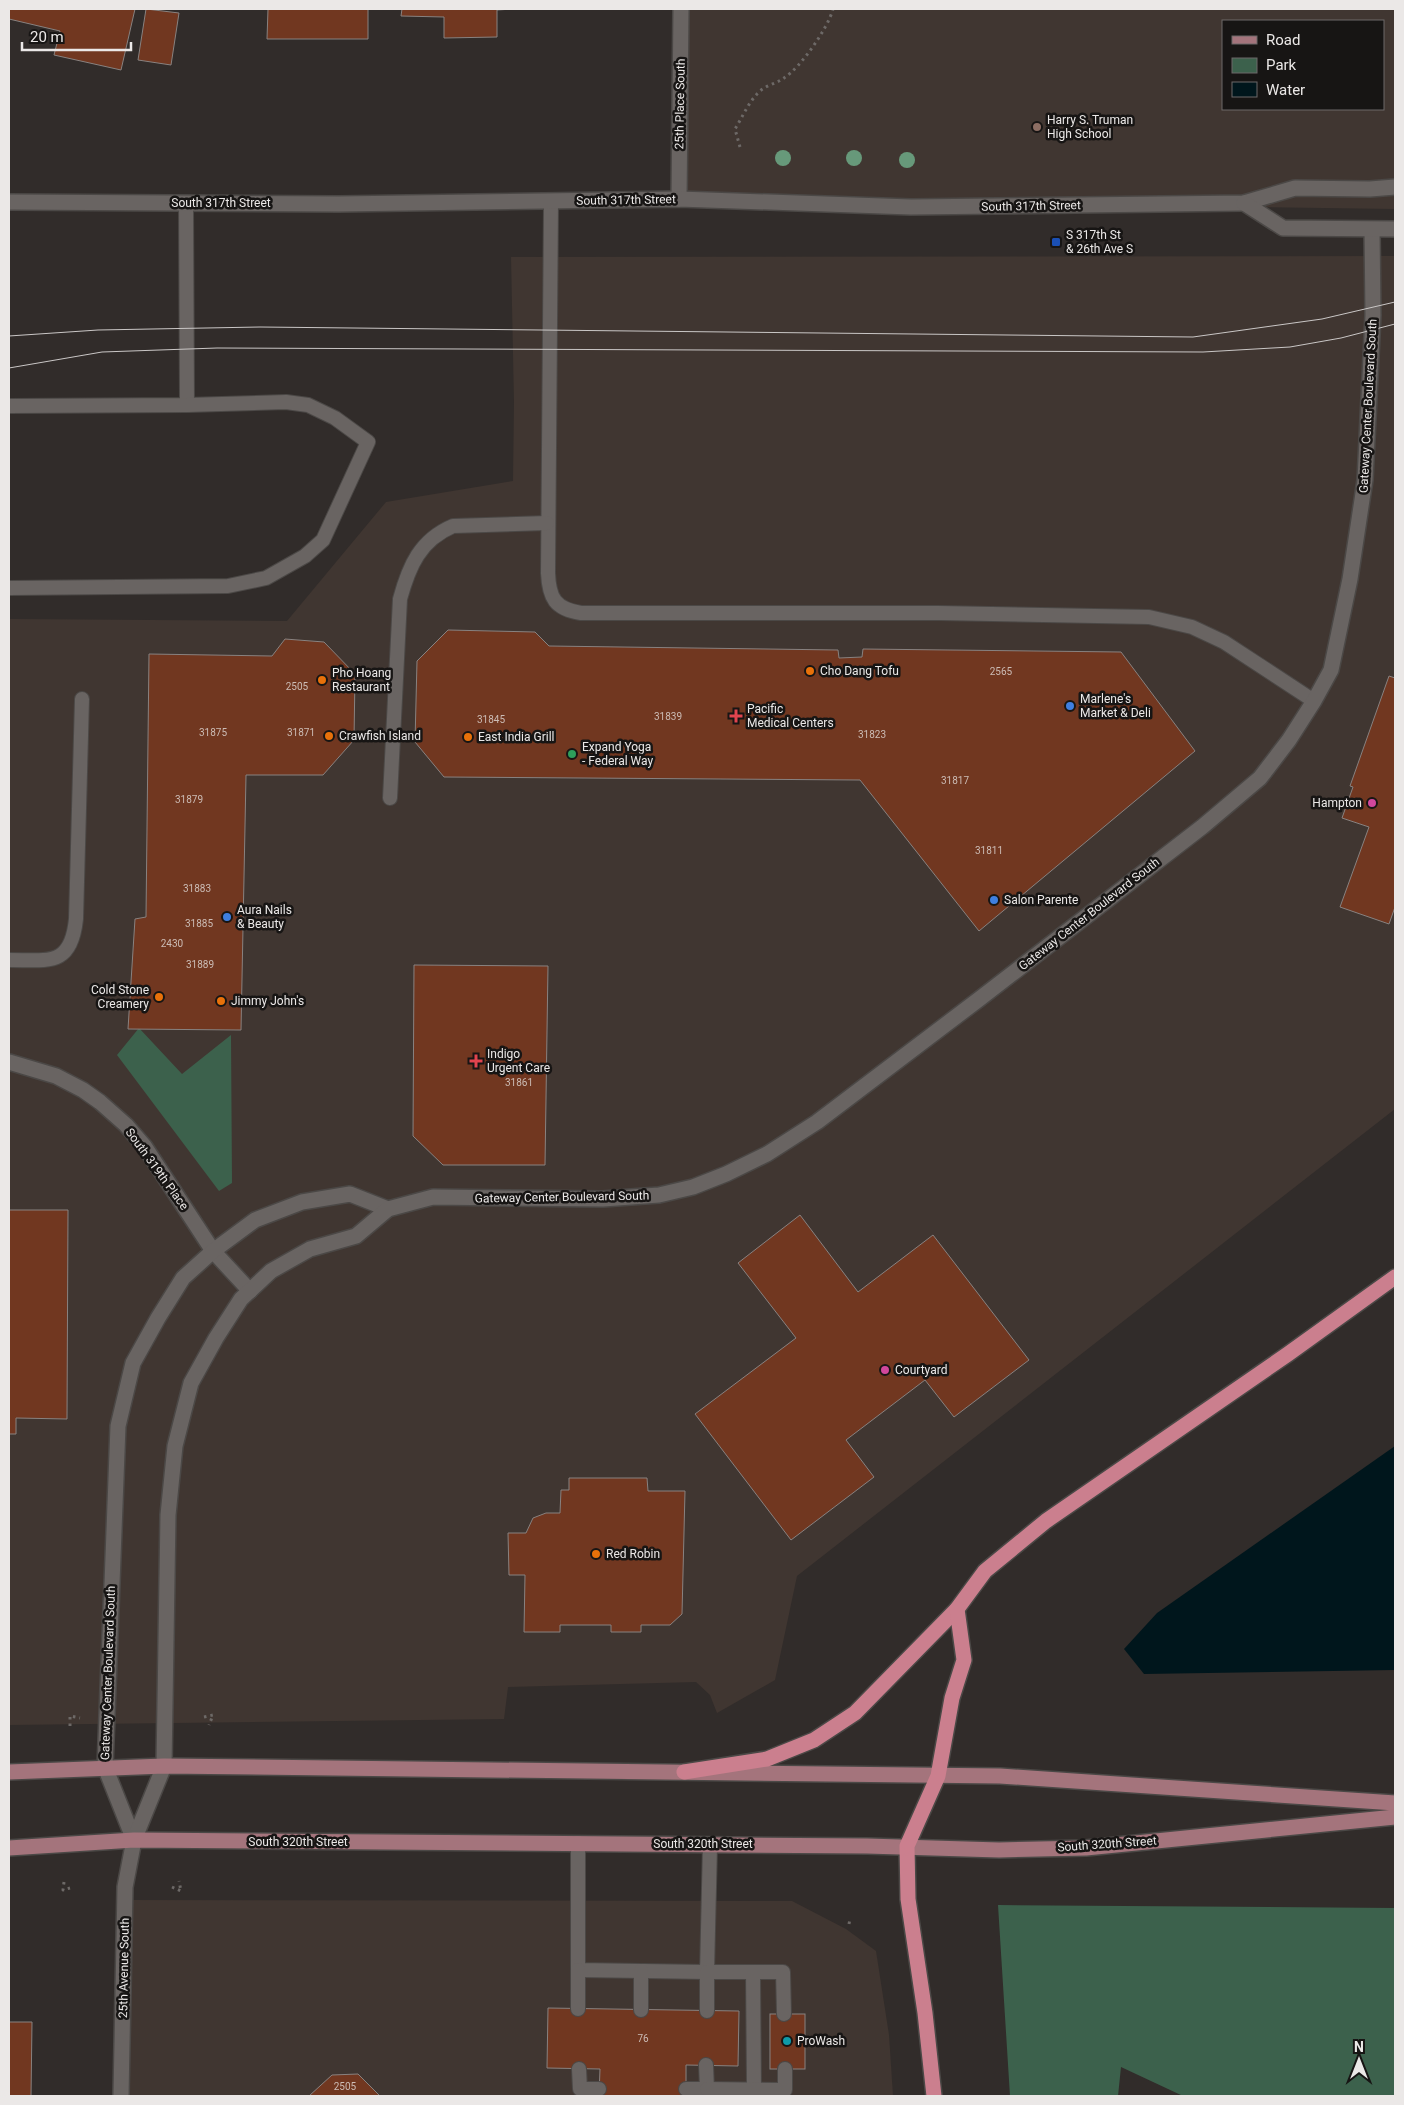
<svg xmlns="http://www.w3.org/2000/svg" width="1404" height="2105" viewBox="0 0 1404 2105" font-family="Roboto,sans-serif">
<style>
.built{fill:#403631;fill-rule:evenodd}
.green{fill:#3c614c}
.water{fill:#00161c}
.building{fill:#713720;stroke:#888280}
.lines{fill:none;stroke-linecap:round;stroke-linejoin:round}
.service-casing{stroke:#4b4846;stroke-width:16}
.minor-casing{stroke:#4b4846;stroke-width:18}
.tertiary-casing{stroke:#4b4846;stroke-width:18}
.primary-casing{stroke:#4b4846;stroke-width:18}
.motorway-casing{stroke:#4b4846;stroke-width:18}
.path{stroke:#6d6967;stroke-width:3;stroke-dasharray:2.5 4;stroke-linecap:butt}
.service{stroke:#696462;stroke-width:14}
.minor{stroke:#696462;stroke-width:15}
.tertiary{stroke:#696462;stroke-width:15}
.primary{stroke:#a4747c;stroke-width:15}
.motorway{stroke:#cb7f8e;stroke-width:15}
.tram{stroke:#cac7c6;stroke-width:1}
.tree{fill:#67997a}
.education-dot{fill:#8d6e63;stroke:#171514;stroke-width:2}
.transit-dot{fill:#1a4fb4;stroke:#171514;stroke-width:2}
.food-dot{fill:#e8710a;stroke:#171514;stroke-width:2}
.shop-dot{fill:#3f7fe0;stroke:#171514;stroke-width:2}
.health-dot{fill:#e0444e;stroke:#171514;stroke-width:2}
.leisure-dot{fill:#2e9e5b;stroke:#171514;stroke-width:2}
.hotel-dot{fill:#d1479c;stroke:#171514;stroke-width:2}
.culture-dot{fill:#0f9aa8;stroke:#171514;stroke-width:2}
.labels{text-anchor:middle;stroke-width:5;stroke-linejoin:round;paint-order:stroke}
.number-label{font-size:10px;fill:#ccbcb5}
.street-label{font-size:12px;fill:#ebe8e7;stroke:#171514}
.poi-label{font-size:12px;fill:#ebe8e7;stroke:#171514;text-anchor:start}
</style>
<rect width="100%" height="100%" fill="#312c2a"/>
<g class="built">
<path d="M 681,9 L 1395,9 L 1395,209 L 679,199 ZM 1223,21 L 1383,21 L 1383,109 L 1223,109 Z"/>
<path d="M 1395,256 L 1395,1109 L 797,1576 L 775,1680 L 717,1713 L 710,1695 L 696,1682 L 508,1687 L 504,1719 L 9,1725 L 9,619 L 287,621 L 386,502 L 513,481 L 514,402 L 511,257 Z"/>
<path d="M 123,1900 L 792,1901 L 846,1929 L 876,1951 L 889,2035 L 893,2096 L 121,2096 Z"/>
</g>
<g class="green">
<path d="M 139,1028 L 182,1074 L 231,1035 L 232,1183 L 219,1191 L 117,1055 Z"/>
<path d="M 998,1905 L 1395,1908 L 1395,2096 L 1183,2096 L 1121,2067 L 1118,2096 L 1010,2096 Z"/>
</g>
<path class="water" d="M 1395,1446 L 1395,1670 L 1144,1674 L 1124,1649 L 1157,1613 Z"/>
<g class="building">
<path d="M 9,9 L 135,9 L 121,70 L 54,55 L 60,31 L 9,19 Z"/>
<path d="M 146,9 L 179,13 L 171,65 L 138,60 Z"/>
<path d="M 268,9 L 368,9 L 368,39 L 267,39 Z"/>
<path d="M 402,9 L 513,9 L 497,10 L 497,37 L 444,38 L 444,17 L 401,16 Z"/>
<path d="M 448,630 L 535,632 L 549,646 L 838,650 L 839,658 L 862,657 L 863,649 L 1121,652 L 1195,751 L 979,931 L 860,780 L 444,777 L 415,742 L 417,661 Z"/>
<path d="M 285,639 L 324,642 L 355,674 L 354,740 L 323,775 L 246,775 L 241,1030 L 128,1029 L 135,919 L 146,917 L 149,654 L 272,656 Z"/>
<path d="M 1389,676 L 1395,678 L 1395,907 L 1389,924 L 1340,907 L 1369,827 L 1342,818 L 1353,787 L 1350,786 Z"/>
<path d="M 414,965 L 548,966 L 545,1165 L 443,1165 L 413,1136 Z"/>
<path d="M 9,1210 L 68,1210 L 67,1419 L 16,1418 L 16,1434 L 9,1434 Z"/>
<path d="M 800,1215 L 858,1292 L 933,1235 L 1029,1360 L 954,1417 L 925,1380 L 846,1440 L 874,1477 L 791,1540 L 695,1414 L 796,1338 L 738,1263 Z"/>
<path d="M 569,1478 L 647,1478 L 648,1491 L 685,1491 L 682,1614 L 670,1625 L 641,1625 L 641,1632 L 611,1632 L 611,1625 L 560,1625 L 560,1632 L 524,1632 L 525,1575 L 509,1575 L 508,1533 L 526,1533 L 533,1518 L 546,1513 L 560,1513 L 561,1490 L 569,1490 Z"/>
<path d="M 548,2008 L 739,2011 L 738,2066 L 686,2065 L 686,2096 L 599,2096 L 600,2069 L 547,2068 Z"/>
<rect x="770" y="2014" width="35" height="55"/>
<path d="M 9,2022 L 32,2022 L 31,2096 L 9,2096 Z"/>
<path d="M 358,2074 L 380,2096 L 309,2096 L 332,2075 Z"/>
</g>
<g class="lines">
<g class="service-casing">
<g id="service">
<path d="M 551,202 L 548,573 C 549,598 555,609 581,613 L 939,613 L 1149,617 L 1192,627 L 1224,642 L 1314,701"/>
<path d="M 186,203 L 187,405"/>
<path d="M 9,406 L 187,405 L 286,402 L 308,405 L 335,418 L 368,442 L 323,540 L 305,556 L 266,578 L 228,586 L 9,588"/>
<path d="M 390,798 L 400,599 C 409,566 420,540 453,526 L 547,523"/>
<path d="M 9,960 C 49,960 71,967 76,919 L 82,699"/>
<path d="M 578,1843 L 578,1970 L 707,1972 L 710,1845"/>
<path d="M 641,1971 L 641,2010"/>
<path d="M 753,1972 L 754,2090"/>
<path d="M 578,2009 L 578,1970"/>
<path d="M 707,2011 L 707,1972 L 783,1972 L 784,2014"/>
<path d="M 579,2069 L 580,2089 L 599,2089"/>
<path d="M 686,2089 L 707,2089 L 706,2065"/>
<path d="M 707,2089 L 785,2090 L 785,2069"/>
</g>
</g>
<g class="minor-casing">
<g id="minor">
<path d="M 679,199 L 681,9"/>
<path d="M 9,1062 L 56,1076 L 83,1090 L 100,1102 L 126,1125 L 145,1147 L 213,1251 L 250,1291"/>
<path d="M 134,1840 L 105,1767 L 118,1426 L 133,1363 L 158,1318 L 183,1278 L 213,1251 L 255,1220 L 302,1202 L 350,1194 L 388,1209"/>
<path d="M 121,2096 L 125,1887 L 134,1840 L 164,1766 L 168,1515 L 175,1446 L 191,1383 L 216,1338 L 241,1299 L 271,1271 L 310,1249 L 356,1236 L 388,1209 L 433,1197 L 603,1199 L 659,1195 L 693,1187 L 726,1174 L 767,1154 L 817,1122 L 978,1000 L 1202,827 L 1260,778 L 1289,740 L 1314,701 L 1331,670 L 1350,579 L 1365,480 L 1373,315 L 1372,230"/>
</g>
</g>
<g class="tertiary-casing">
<g id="tertiary">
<path d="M 9,202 L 339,204 L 679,199 L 911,207 L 1244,203 L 1295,188 L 1370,189 L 1395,187"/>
<path d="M 1244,203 L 1283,228 L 1395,229"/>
</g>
</g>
<g class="primary-casing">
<g id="primary">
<path d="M 9,1772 L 164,1766 L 1000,1776 L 1395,1803"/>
<path d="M 9,1848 L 134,1840 L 867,1846 L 999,1850 L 1086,1848 L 1395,1817"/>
</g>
</g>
<g class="motorway-casing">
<g id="motorway">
<path d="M 684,1772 L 767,1759 L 814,1740 L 855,1713 L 957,1609 L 985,1571 L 1046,1521 L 1288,1354 L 1395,1277"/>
<path d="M 934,2096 L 925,2013 L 908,1899 L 907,1846 L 938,1776 L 952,1698 L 964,1660 L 957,1609"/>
</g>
</g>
<g class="path">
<path d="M 740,147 L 735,129 C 742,118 748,103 758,93 C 765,85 776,84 784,78 C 801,67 828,28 833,9"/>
<path d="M 204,1717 L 213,1715 L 209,1725"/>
<path d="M 70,1726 L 70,1716 L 80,1718"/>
<path d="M 64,1882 L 63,1890 L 70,1888"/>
<path d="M 172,1887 L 181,1891 L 179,1881"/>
<path d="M 849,1924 L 850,1919"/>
</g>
<use href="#service" class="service"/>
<use href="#minor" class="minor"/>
<use href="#tertiary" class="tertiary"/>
<use href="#primary" class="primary"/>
<use href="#motorway" class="motorway"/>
<g class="tram">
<path d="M 9,336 L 98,330 L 260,327 L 1193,337 L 1322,319 L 1395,302"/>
<path d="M 9,368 L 102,352 L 217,348 L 1203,352 L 1290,347 L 1341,338 L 1395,324"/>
</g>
</g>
<g class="tree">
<circle cx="783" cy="158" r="8"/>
<circle cx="854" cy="158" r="8"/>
<circle cx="907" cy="160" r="8"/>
</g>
<circle class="education-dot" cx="1037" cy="127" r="5"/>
<rect class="transit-dot" x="1051" y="237" width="10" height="10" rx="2.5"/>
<g class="food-dot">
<circle cx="810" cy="671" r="5"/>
<circle cx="322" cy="680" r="5"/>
<circle cx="329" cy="736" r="5"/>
<circle cx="468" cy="737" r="5"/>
<circle cx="159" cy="997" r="5"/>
<circle cx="221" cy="1001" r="5"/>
<circle cx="596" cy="1554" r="5"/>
</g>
<g class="shop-dot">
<circle cx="1070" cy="706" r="5"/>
<circle cx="994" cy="900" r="5"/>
<circle cx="227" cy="917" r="5"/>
</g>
<g class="health-dot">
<path d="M733.5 708.5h5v5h5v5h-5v5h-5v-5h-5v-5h5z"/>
<path d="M473.5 1053.5h5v5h5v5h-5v5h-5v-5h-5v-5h5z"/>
</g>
<circle class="leisure-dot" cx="572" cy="754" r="5"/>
<g class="hotel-dot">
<circle cx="1372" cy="803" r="5"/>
<circle cx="885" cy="1370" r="5"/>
</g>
<circle class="culture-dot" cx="787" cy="2041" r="5"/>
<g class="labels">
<g class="number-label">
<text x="1001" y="675">2565</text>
<text x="297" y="690">2505</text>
<text x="668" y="720">31839</text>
<text x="491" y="723">31845</text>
<text x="213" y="736">31875</text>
<text x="301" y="736">31871</text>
<text x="872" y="738">31823</text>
<text x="955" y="784">31817</text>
<text x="189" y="803">31879</text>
<text x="989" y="854">31811</text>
<text x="197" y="892">31883</text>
<text x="199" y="927">31885</text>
<text x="172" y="947">2430</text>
<text x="200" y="968">31889</text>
<text x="519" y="1086">31861</text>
<text x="643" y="2042">76</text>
<text x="345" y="2090">2505</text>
</g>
<g class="street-label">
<text transform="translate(680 104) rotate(-89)" y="4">25th Place South</text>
<text transform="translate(626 200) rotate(-1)" y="4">South 317th Street</text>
<text x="221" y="207">South 317th Street</text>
<text transform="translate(1031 206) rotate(-1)" y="4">South 317th Street</text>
<text transform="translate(1368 406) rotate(-87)" y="4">Gateway Center Boulevard South</text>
<text transform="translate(1089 914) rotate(-38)" y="4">Gateway Center Boulevard South</text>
<text transform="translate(157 1169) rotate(54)" y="4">South 319th Place</text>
<text transform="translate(562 1197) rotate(-1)" y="4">Gateway Center Boulevard South</text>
<text transform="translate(108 1673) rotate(-88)" y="4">Gateway Center Boulevard South</text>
<text x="298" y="1846">South 320th Street</text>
<text x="703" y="1848">South 320th Street</text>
<text transform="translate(1107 1844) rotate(-4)" y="4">South 320th Street</text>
<text transform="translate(124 1968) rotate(-89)" y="4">25th Avenue South</text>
</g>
<g class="poi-label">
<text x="1047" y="124">Harry S. Truman<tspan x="1047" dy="14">High School</tspan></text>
<text x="1066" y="239">S 317th St<tspan x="1066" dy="14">&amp; 26th Ave S</tspan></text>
<text x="820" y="675">Cho Dang Tofu</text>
<text x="332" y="677">Pho Hoang<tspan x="332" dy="14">Restaurant</tspan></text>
<text x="1080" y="703">Marlene's<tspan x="1080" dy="14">Market &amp; Deli</tspan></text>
<text x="747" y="713">Pacific<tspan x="747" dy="14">Medical Centers</tspan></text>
<text x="339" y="740">Crawfish Island</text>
<text x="478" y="741">East India Grill</text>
<text x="582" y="751">Expand Yoga<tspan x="582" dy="14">- Federal Way</tspan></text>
<text x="1362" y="807" text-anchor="end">Hampton</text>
<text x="1004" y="904">Salon Parente</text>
<text x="237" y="914">Aura Nails<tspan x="237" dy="14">&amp; Beauty</tspan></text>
<text x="149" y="994" text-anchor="end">Cold Stone<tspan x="149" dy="14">Creamery</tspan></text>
<text x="231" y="1005">Jimmy John's</text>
<text x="487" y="1058">Indigo<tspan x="487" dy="14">Urgent Care</tspan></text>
<text x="895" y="1374">Courtyard</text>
<text x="606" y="1558">Red Robin</text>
<text x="797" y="2045">ProWash</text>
</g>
</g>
<rect width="1404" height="2105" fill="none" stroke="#ebe8e7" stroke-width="20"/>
<rect x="1222" y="20" width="162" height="90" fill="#171514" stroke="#6c6968"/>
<rect x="1232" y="36" width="25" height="8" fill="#a4747c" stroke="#6c6968"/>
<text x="1266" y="45" font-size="15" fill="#ebe8e7">Road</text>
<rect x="1232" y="58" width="25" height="15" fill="#3c614c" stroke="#6c6968"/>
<text x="1266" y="70" font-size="15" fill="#ebe8e7">Park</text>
<rect x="1232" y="82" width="25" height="15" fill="#00161c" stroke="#6c6968"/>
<text x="1266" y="95" font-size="15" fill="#ebe8e7">Water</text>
<g transform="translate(1359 2060)" stroke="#171514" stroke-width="4" paint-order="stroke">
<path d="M0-4L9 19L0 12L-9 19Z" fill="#ebe8e7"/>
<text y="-8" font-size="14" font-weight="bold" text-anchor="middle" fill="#ebe8e7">N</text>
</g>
<path d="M22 42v8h109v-8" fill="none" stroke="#ebe8e7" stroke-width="2.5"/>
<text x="30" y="42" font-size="15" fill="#ebe8e7" stroke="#171514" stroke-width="4" paint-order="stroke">20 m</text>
</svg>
